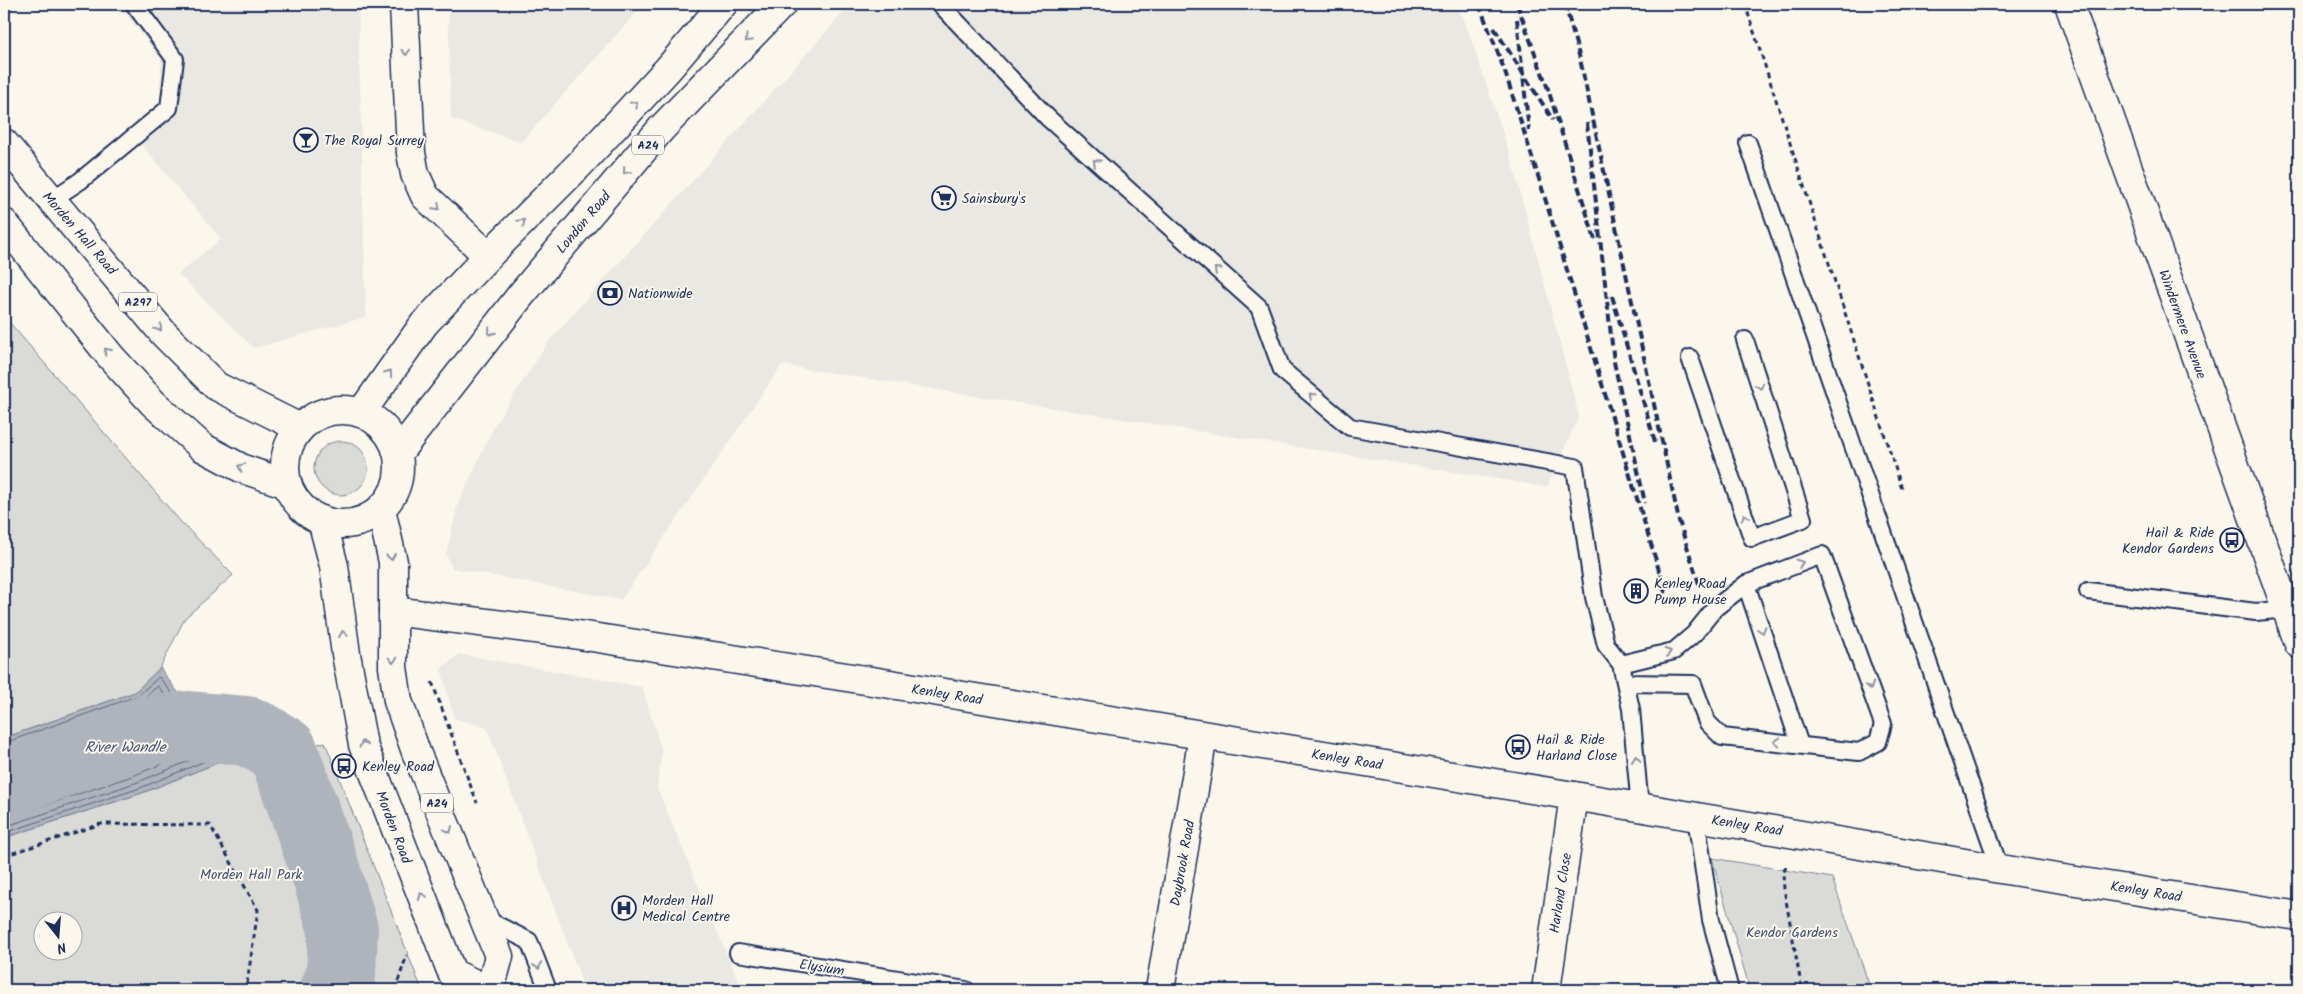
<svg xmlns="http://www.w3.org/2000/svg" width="2303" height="994" viewBox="0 0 2303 994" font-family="Kalam,sans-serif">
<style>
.built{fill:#eae8e2}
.green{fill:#dadad7;stroke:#7a849a;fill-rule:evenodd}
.water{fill:#afb3bb;stroke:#747e96}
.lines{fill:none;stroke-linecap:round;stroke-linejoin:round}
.shore{stroke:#566483;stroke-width:1}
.river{stroke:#afb3bb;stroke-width:70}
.service-casing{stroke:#1b2f5e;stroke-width:20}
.minor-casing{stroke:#1b2f5e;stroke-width:31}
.trunk-casing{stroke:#1b2f5e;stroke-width:31}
.path{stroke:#1b2f5e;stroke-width:3;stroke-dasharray:5 4;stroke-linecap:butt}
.service{stroke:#fbf7ec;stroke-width:16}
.minor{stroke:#fbf7ec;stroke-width:28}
.trunk{stroke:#fbf7ec;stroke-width:28}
.rail{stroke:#1b2f5e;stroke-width:4;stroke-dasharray:8 4;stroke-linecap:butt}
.oneway{stroke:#8b93a5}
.labels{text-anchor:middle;stroke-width:4;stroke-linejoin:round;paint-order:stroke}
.shield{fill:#fbf7ec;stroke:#5e6b89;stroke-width:1}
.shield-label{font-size:12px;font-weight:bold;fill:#1b2f5e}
.poi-label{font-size:14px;fill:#1b2f5e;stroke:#fbf7ec;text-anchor:start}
.street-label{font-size:14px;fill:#1b2f5e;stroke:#fbf7ec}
.park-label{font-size:14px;fill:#415176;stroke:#fbf7ec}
.water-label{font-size:15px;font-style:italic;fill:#47577a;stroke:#fbf7ec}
</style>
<rect width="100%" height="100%" fill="#fbf7ec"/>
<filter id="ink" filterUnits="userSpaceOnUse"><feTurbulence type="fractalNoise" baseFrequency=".02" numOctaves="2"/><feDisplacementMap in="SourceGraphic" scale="10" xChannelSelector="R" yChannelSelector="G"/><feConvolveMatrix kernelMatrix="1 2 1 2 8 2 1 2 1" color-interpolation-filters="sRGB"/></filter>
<g filter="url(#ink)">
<g class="built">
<path d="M 118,4 L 358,4 L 366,317 L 254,348 L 178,274 L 221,239 L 129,130 L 160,106 L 161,59 Z"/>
<path d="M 448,4 L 644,4 L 521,142 L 451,119 Z"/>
<path d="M 851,4 L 1456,4 L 1465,22 L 1511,157 L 1579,416 L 1547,487 L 782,365 L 621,600 L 452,568 L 446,555 L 457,507 L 495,424 L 549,341 Z"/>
<path d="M 459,654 L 642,687 L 662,751 L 657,788 L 742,990 L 585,990 L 487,728 L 454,718 L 441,669 Z"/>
</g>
<g class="green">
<path d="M 4,316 L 180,521 L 233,575 L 185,618 L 160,668 L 135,692 L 4,738 Z"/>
<circle cx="341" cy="468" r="27"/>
<path d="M 325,742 L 422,990 L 4,990 L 4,838 L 142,793 L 250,750 L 296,750 ZM 42,922 L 72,922 L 72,952 L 42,952 Z"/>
<path d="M 1712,858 L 1832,878 L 1871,990 L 1750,990 Z"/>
</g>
<path class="water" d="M 160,668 L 199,721 L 247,731 L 250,750 L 142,793 L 4,838 L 4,738 L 135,692 Z"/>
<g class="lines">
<g class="shore">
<path d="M 4,743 L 137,696 L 159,677 L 197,725 L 242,735 L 244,745 L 140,788 L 4,833"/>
<path d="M 4,749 L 139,702 L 158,686 L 193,730 L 233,739 L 235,742 L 138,782 L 4,827"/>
<path d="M 4,756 L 141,709 L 157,697 L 186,734 L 209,744 L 207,746 L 135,775 L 4,819"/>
</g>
<path class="river" d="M 4,784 L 144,731 L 189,726 L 247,731 L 262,738 L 283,751 L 324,866 L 343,929 L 341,974 L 335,990"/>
<g class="service-casing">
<g id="service">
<path d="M 940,4 L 1048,118 L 1259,307 L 1282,370 L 1350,427 L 1575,467 L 1594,597 L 1606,645 L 1621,664 L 1631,709 L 1640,808"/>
<path d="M 1748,143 L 2000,869"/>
<path d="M 51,200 L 80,181 L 169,108 L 175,59 L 134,4"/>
<path d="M 1690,358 L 1752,538 L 1803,519 L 1745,340"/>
<path d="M 1746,584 L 1800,745"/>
<path d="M 2088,591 L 2256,612 L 2287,609"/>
<path d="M 1621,664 L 1674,651 L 1694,634 L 1715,608 L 1746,584 L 1822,555 L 1883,724 L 1878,742 L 1859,752 L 1722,737 L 1707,722 L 1693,684 L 1626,683"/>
<path d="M 1696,817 L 1711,920 L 1730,990"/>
<path d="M 485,919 L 529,941 L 548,990"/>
<path d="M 738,953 L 966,990"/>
</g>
</g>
<g class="minor-casing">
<g id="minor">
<path d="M 404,4 L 411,153 L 415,174 L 425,196 L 488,256"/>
<path d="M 2069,4 L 2299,644"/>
<path d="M 393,611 L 566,633 L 878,682 L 1574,796 L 2000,869 L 2299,916"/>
<path d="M 1160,990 L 1203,736"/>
<path d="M 1546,990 L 1574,796"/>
</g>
</g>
<g class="trunk-casing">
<g id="trunk">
<path d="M 4,143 L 164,334 L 216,386 L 300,428"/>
<path d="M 4,223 L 111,357 L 153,403 L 202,447 L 243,469 L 287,484"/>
<circle cx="342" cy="467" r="57"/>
<path d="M 361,413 L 424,324 L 488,256 L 580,164 L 668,69 L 723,4"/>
<path d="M 398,453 L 521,295 L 661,129 L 782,4"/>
<path d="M 381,509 L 393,562 L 393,667 L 398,701 L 416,752 L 499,956 L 490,990"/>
<path d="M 322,520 L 334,566 L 346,654 L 363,745 L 452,973 L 488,990"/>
</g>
</g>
<g class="path">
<path d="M 1745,4 L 1903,492"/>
<path d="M 432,682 L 477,803"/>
<path d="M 4,856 L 101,824 L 210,825 L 258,910 L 246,990"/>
<path d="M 1786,867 L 1783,873 L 1784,889 L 1802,990"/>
<path d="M 395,990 L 407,955"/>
</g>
<use href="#service" class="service"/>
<use href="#minor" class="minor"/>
<use href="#trunk" class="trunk"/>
<g class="rail">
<path d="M 1479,4 L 1504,69 L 1540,182 L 1662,580"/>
<path d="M 1517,4 L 1548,89 L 1596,243"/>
<path d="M 1565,4 L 1580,59 L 1679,521 L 1699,584"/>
<path d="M 1517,19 L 1529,131"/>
<path d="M 1494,28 L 1553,120"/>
<path d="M 1587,123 L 1614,362 L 1645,503"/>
<path d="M 1612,296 L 1656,445"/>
<path d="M 1661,574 L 1666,597"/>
</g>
</g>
<defs><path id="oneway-chevron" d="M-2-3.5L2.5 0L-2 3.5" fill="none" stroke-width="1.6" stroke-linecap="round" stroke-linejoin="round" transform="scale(1.25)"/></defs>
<g class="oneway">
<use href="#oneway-chevron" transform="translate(748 39) rotate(134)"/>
<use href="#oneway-chevron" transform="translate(406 52) rotate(87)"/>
<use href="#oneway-chevron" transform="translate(635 104) rotate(-47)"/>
<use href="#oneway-chevron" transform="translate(1096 162) rotate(-138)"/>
<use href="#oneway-chevron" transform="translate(626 171) rotate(130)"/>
<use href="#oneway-chevron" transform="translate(437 207) rotate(45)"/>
<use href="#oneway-chevron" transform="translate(522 222) rotate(-45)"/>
<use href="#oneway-chevron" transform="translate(1217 270) rotate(-138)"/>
<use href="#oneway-chevron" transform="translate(159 328) rotate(51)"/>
<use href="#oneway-chevron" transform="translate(491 332) rotate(129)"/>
<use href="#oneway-chevron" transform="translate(107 351) rotate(-129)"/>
<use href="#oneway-chevron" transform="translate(389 373) rotate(-55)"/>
<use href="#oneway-chevron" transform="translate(1760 386) rotate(72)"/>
<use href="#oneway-chevron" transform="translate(1312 396) rotate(-140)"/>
<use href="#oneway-chevron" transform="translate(241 467) rotate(-156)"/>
<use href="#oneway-chevron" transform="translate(1745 517) rotate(-109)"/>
<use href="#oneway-chevron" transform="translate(391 557) rotate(80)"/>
<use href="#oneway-chevron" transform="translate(1800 563) rotate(-21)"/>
<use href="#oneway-chevron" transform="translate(1762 630) rotate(72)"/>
<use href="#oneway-chevron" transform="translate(343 634) rotate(-98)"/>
<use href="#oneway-chevron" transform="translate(1668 652) rotate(-20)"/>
<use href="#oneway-chevron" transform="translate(393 660) rotate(90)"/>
<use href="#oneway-chevron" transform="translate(1870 686) rotate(70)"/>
<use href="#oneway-chevron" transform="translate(1777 742) rotate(-175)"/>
<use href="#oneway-chevron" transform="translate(363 744) rotate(-107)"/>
<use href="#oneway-chevron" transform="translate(1636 759) rotate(-95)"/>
<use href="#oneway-chevron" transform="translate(449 830) rotate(67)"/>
<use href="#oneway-chevron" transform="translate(422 896) rotate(-112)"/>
<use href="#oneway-chevron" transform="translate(538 966) rotate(70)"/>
</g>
</g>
<defs>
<g id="bar-ring" transform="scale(1.25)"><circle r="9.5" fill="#fbf7ec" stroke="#1b2f5e" stroke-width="1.5"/><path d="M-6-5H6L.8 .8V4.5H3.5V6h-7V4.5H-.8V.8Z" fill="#1b2f5e"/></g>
<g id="supermarket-ring" transform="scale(1.25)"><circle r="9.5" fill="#fbf7ec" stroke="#1b2f5e" stroke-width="1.5"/><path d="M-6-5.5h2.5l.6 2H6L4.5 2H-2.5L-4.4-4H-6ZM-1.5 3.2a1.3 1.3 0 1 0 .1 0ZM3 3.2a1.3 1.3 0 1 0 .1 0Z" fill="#1b2f5e"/></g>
<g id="bank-ring" transform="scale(1.25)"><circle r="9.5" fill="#fbf7ec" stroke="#1b2f5e" stroke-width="1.5"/><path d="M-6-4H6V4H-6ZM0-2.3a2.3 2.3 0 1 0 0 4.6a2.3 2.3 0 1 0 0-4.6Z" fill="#1b2f5e"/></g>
<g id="bus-ring" transform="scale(1.25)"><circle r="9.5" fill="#fbf7ec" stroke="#1b2f5e" stroke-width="1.5"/><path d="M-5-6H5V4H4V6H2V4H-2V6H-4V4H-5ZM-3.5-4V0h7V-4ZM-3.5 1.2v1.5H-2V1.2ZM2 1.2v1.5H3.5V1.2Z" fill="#1b2f5e"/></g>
<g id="building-ring" transform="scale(1.25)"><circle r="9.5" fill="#fbf7ec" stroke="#1b2f5e" stroke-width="1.5"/><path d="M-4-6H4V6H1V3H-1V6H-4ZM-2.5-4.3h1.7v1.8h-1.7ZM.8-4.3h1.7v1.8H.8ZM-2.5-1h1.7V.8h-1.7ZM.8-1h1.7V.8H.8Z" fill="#1b2f5e"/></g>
<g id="hospital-ring" transform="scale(1.25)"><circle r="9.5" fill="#fbf7ec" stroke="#1b2f5e" stroke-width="1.5"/><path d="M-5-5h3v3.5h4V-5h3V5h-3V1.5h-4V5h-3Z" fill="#1b2f5e"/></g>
</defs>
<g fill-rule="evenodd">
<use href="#bar-ring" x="306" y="140"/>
<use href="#supermarket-ring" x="944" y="198"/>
<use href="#bank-ring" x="610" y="293"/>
<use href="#bus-ring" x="2232" y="540"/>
<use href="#building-ring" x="1636" y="591"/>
<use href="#bus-ring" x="1518" y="747"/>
<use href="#bus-ring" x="344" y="766"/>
<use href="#hospital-ring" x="624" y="908"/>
</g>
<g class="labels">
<g class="shield">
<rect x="632" y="135.5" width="32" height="19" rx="4"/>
<rect x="119" y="292.5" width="38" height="19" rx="4"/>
<rect x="421" y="793.5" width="32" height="19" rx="4"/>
</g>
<g class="shield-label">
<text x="648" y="149">A24</text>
<text x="138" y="306">A297</text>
<text x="437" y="807">A24</text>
</g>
<g class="poi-label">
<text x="324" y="145">The Royal Surrey</text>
<text x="962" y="203">Sainsbury's</text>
<text x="628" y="298">Nationwide</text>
<text x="2214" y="537" text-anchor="end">Hail &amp; Ride<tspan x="2214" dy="16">Kendor Gardens</tspan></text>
<text x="1654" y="588">Kenley Road<tspan x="1654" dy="16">Pump House</tspan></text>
<text x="1536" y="744">Hail &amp; Ride<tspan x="1536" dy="16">Harland Close</tspan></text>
<text x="362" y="771">Kenley Road</text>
<text x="642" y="905">Morden Hall<tspan x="642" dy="16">Medical Centre</tspan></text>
</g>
<g class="street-label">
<text transform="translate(583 222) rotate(-50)" y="5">London Road</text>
<text transform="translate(80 233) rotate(49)" y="5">Morden Hall Road</text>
<text transform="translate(2183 324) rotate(70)" y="5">Windermere Avenue</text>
<text transform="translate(947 694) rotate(9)" y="5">Kenley Road</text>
<text transform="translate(1347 759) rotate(9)" y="5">Kenley Road</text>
<text transform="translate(1747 825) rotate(9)" y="5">Kenley Road</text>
<text transform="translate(394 827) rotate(69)" y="5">Morden Road</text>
<text transform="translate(1182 863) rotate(-80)" y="5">Daybrook Road</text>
<text transform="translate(2146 891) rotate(9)" y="5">Kenley Road</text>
<text transform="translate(1560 893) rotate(-81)" y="5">Harland Close</text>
<text transform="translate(822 967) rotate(9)" y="5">Elysium</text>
</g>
<g class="park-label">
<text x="251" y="879">Morden Hall Park</text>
<text x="1792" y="937">Kendor Gardens</text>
</g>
<g class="water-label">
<text x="125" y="752">River Wandle</text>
</g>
</g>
<rect width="2303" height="994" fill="none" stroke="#fbf7ec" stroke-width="20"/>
<rect x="10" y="10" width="2283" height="974" fill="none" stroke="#1b2f5e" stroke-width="2" filter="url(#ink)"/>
<g transform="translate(58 936) rotate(163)"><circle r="24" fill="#fbf7ec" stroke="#a1a7b3"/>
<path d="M0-4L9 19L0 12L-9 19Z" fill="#1b2f5e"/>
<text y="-8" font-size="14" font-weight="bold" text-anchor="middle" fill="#1b2f5e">N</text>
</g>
</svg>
